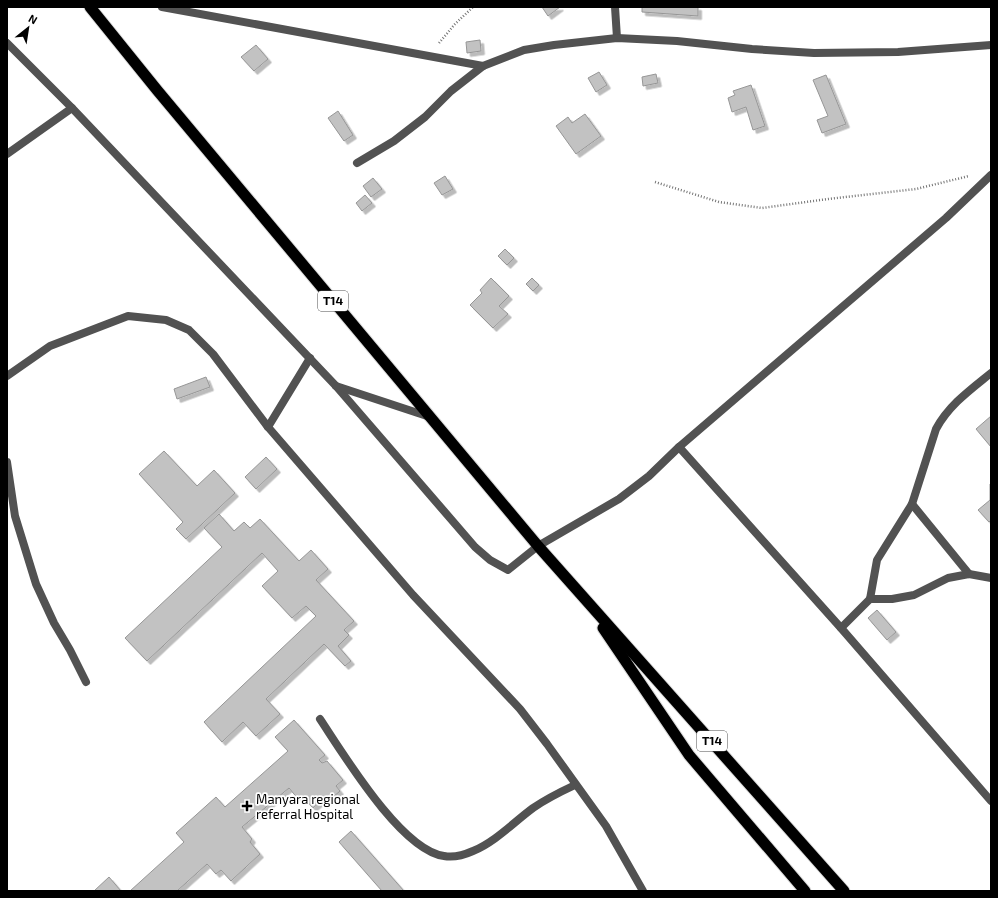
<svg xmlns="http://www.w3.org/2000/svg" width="998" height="898" viewBox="0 0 998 898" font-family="'Exo 2',sans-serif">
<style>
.building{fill:#c2c2c2;stroke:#969696;filter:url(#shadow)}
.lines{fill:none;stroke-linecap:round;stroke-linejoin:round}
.trunk-casing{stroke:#dbdbdb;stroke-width:13}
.path{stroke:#747474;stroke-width:2.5;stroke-dasharray:1 2;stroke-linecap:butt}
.service{stroke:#525252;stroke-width:8}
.minor{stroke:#525252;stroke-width:8}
.trunk{stroke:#000;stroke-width:11}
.poi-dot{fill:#000;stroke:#fff;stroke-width:1.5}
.labels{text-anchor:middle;stroke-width:3.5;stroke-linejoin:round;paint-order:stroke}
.shield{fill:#fff;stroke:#4c4c4c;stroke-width:1}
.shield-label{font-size:12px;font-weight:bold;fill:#000}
.poi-label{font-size:13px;fill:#000;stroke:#fff;text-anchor:start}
</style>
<defs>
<filter id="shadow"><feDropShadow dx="3.5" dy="3.5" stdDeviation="0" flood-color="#0004"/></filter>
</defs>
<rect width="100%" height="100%" fill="#fff"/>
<g class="building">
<path d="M 542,7 L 560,7 L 548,16 Z"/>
<path d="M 642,7 L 698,7 L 698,16 L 642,12 Z"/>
<path d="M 480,40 L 481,51 L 467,53 L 466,42 Z"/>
<path d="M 256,45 L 268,59 L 254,71 L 241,57 Z"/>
<path d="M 599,72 L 607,85 L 596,92 L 588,78 Z"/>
<path d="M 656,74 L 658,83 L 643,86 L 642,77 Z"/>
<path d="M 826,75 L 846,124 L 822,133 L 817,120 L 828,116 L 813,80 Z"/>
<path d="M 751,85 L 765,126 L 753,130 L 746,107 L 732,112 L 728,98 L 735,95 L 733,91 Z"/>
<path d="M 338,111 L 353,135 L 344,141 L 328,118 Z"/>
<path d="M 585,114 L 601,136 L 576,154 L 556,126 L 568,117 L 572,123 Z"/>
<path d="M 445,176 L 453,189 L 442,195 L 434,183 Z"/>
<path d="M 373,178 L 382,189 L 371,197 L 363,186 Z"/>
<path d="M 365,195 L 372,203 L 362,211 L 356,203 Z"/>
<path d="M 505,249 L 514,258 L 507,265 L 498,256 Z"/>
<path d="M 491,278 L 509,296 L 499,306 L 508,314 L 493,328 L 470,305 L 482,293 L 480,290 Z"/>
<path d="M 532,278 L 539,285 L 533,291 L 526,284 Z"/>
<path d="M 206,377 L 210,387 L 177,399 L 174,389 Z"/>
<path d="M 991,416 L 991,447 L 976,429 Z"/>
<path d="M 164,451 L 197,486 L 214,470 L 235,493 L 186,539 L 176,529 L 183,522 L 139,474 Z"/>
<path d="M 266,457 L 277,469 L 256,489 L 245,477 Z"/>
<path d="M 990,484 L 991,484 L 991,520 L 989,522 L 978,510 L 990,500 Z"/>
<path d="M 219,514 L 234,531 L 244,522 L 250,528 L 260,519 L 299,561 L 311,550 L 328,569 L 316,580 L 354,621 L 344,630 L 349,635 L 338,646 L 351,661 L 345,666 L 324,644 L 266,699 L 280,714 L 256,736 L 243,722 L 222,742 L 204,722 L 316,616 L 306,606 L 292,618 L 262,586 L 278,571 L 262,553 L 147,661 L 125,638 L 222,547 L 204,528 Z"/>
<path d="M 877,610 L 896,632 L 887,640 L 868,618 Z"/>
<path d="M 294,720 L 325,755 L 319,760 L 322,763 L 327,761 L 343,780 L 336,786 L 340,791 L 324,805 L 321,801 L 313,808 L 303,797 L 299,800 L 289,788 L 242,827 L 252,839 L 250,842 L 260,854 L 231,881 L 221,870 L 216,874 L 207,864 L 177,891 L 130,891 L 184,842 L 176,833 L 216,797 L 225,807 L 288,751 L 275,737 Z"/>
<path d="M 351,831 L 404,891 L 382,891 L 339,842 Z"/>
<path d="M 109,877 L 121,891 L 94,891 Z"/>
</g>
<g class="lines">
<g class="trunk-casing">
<g id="trunk">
<path d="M 90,7 L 157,90 L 538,546 L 844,891"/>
<path d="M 603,628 L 689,755 L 805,891"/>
</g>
</g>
<g class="path">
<path d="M 439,43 L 455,24 L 473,7"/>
<path d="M 655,182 L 719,202 L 762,208 L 828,199 L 916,189 L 969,176"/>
</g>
<g class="service">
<path d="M 7,376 L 50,346 L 128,316 L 166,320 L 189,330 L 213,354 L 268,427 L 413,595 L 520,709 L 547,744 L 606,826 L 643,891"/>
<path d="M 7,462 L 15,516 L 36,584 L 54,623 L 70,650 L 86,682"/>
<path d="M 912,504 L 969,574"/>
<path d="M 870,599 L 892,599 L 914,595 L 948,578 L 969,574 L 991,578"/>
<path d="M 841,628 L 870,599 L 877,560 L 912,504 L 936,429 C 949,405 970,390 991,373"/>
<path d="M 320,719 C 344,755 401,850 444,856 C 454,858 464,855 473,851 C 495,842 514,822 533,808 C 546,799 560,792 575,785"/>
</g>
<g class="minor">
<path d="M 162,7 L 483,66"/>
<path d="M 615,7 L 617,38"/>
<path d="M 7,43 L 72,108 L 336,386 L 475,547 L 490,560 L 508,570 L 538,546 L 619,499 L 649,476 L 679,447 L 946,218 L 991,175"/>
<path d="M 7,154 L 72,108"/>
<path d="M 357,163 L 394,141 L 425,117 L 451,91 L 483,66 L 524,50 L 554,45 L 617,38 L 677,41 L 752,49 L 814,53 L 898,52 L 991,45"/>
<path d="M 336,386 L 430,417"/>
<path d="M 268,427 L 310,358"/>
<path d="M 679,447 L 841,628 L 991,801"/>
</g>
<use href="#trunk" class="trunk"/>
</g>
<path class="poi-dot" d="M245 800h4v4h4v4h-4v4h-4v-4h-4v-4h4z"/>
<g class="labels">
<g class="shield">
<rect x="318" y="291" width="30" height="20" rx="3"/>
<rect x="697" y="731" width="30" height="20" rx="3"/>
</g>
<g class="shield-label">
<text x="333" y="305">T14</text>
<text x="712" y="745">T14</text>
</g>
<g class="poi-label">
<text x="256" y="804">Manyara regional<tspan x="256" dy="15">referral Hospital</tspan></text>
</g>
</g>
<rect width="998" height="898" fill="none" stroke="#000000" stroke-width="16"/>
<g transform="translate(28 28) rotate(30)" stroke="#ffffff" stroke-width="3" paint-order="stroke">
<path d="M0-3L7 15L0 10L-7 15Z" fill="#000000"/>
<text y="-6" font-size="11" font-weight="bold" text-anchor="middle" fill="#000000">N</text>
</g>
</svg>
